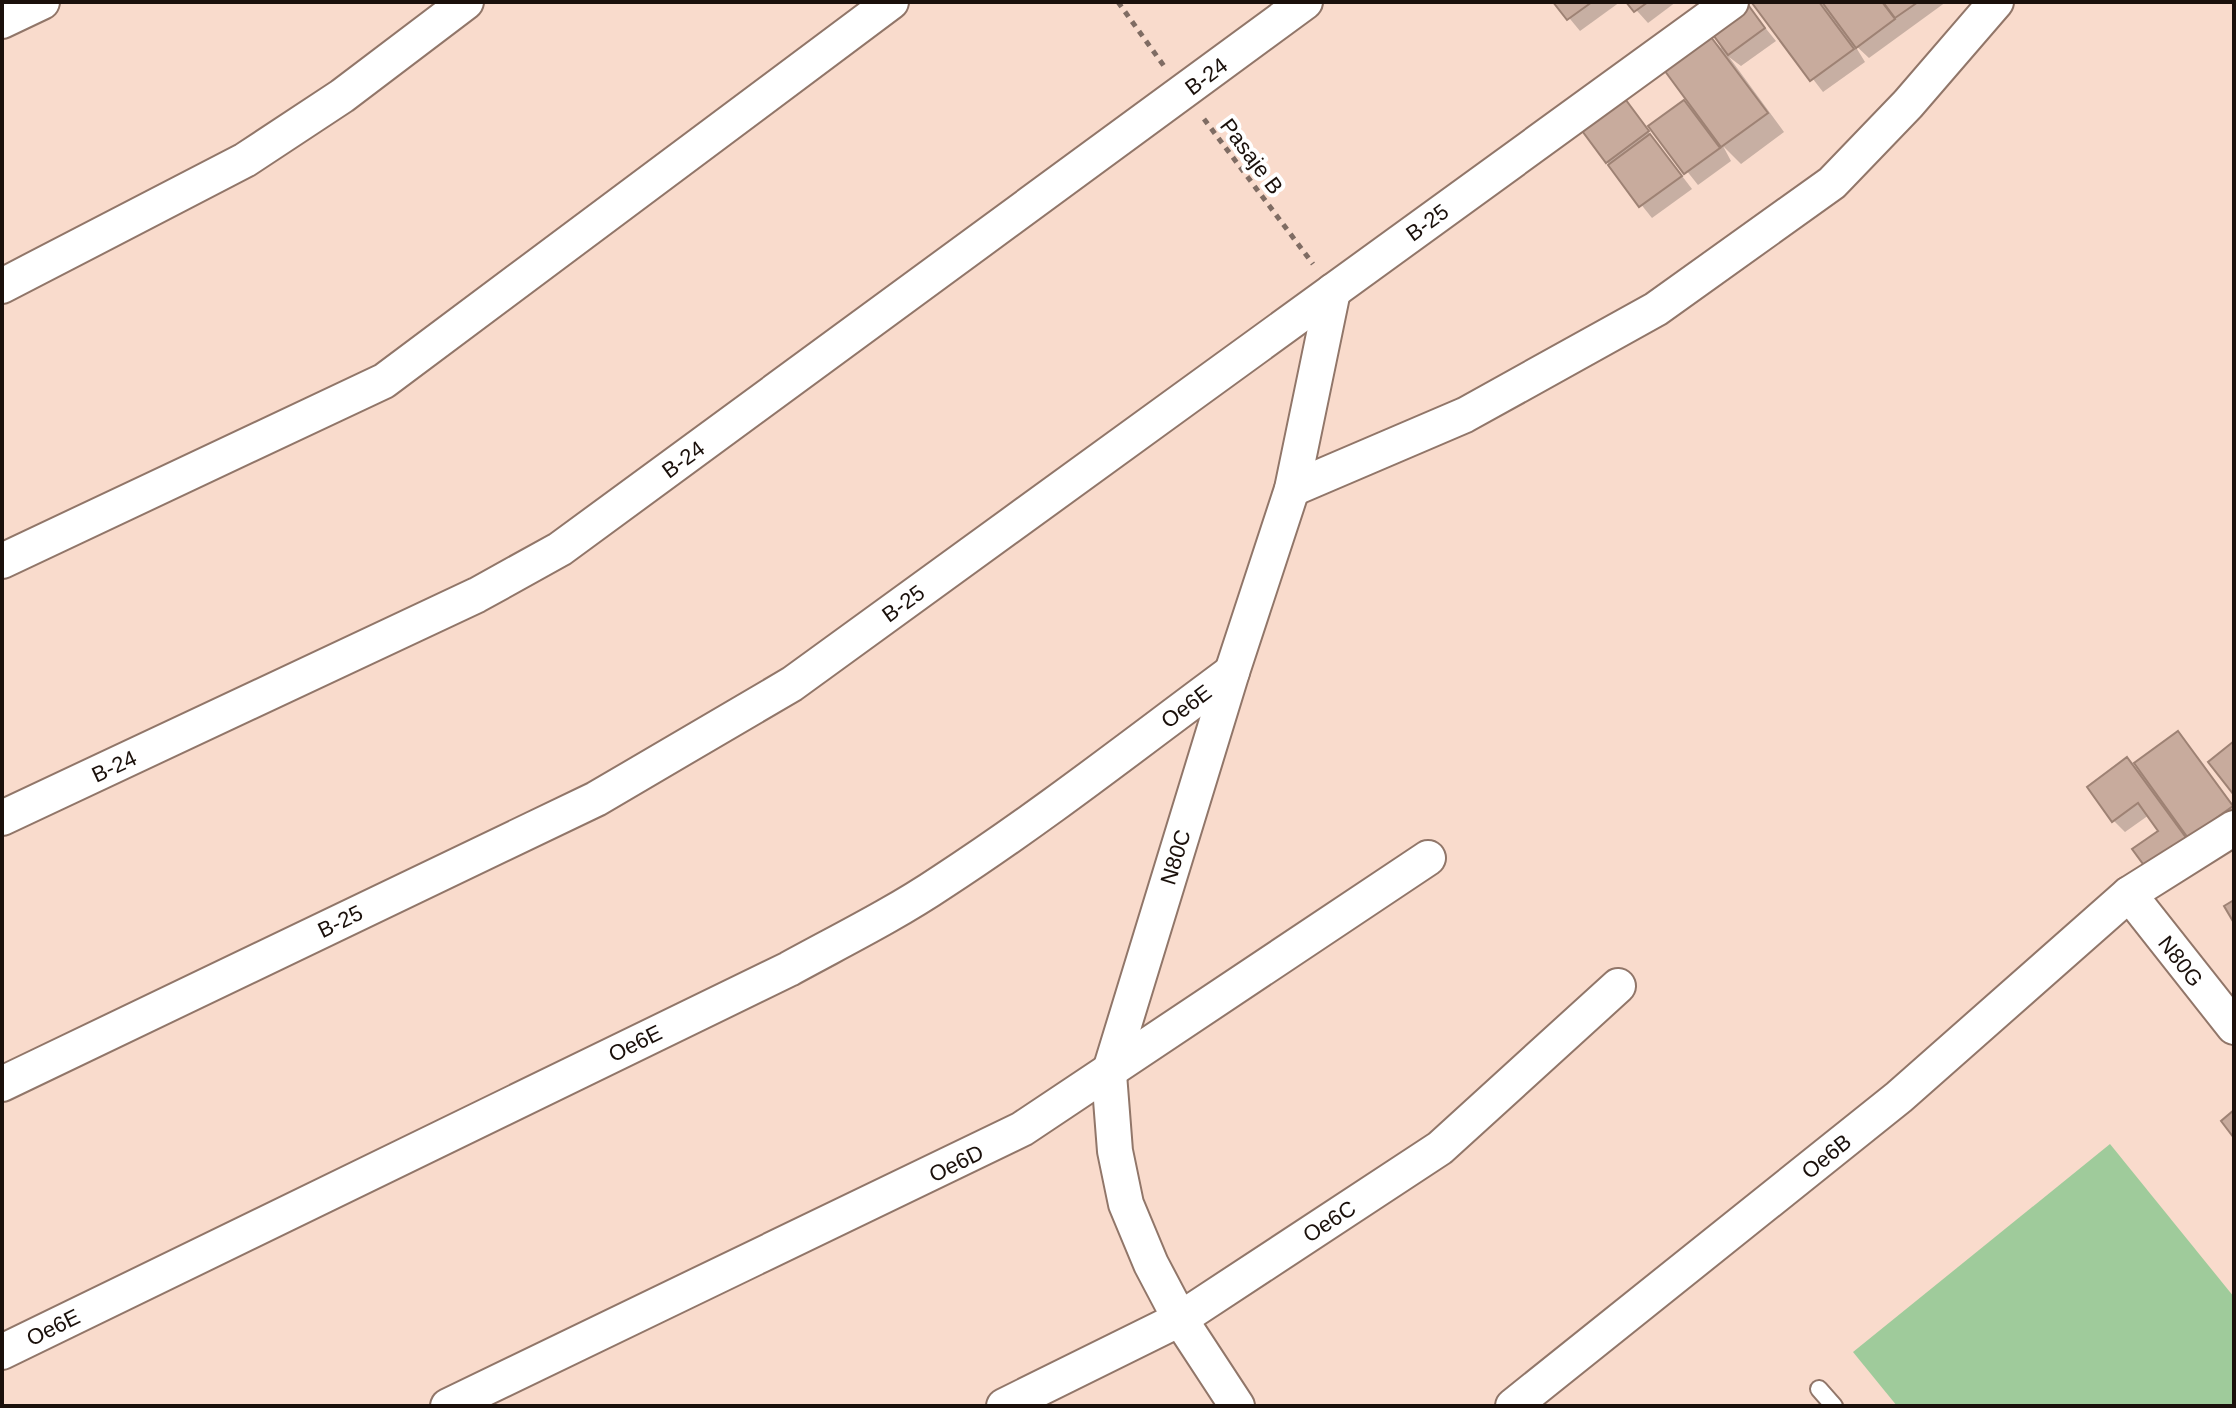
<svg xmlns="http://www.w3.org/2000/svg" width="2236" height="1408" viewBox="0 0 2236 1408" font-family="Arial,sans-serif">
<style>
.green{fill:#9fcb9b}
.shadow{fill:#0003}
.building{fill:#c8ab9d;stroke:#9e8274;stroke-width:2}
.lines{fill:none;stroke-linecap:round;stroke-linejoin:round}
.lane-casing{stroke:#917669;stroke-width:20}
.street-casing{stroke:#917669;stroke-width:38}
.path{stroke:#7f6c63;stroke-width:5;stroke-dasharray:6 6;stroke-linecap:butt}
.lane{stroke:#fff;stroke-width:16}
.street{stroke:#fff;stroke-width:34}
.labels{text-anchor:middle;stroke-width:8;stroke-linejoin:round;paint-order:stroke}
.street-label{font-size:22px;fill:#1a100b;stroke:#fff}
</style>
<rect width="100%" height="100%" fill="#f9dbcc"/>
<path class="green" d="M 2110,1144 L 2234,1297 L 2234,1406 L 1897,1406 L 1853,1352 Z"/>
<g class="shadow">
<path d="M 1556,2 L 1620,2 L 1580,31 Z"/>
<path d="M 1629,2 L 1676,2 L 1648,23 Z"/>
<path d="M 1758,2 L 1946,2 L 1869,58 L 1854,44 L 1865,62 L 1823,92 L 1755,4 Z"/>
<path d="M 1745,3 L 1776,41 L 1741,66 L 1729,57 L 1784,132 L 1741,164 L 1723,146 L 1731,161 L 1698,185 L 1651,126 L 1684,102 L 1700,115 L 1705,31 L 1721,48 Z"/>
<path d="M 1617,91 L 1692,189 L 1652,218 L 1607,162 Z"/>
<path d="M 2178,734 L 2234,806 L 2234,825 L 2186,836 L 2197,852 L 2161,831 L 2149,815 L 2125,832 L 2113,820 L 2127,760 L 2141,773 Z"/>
</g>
<g class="building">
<path d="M 1553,2 L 1592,2 L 1567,20 Z"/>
<path d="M 1626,2 L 1648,2 L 1634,12 Z"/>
<path d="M 1746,2 L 1765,28 L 1728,55 L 1708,28 Z"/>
<path d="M 1819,2 L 1854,49 L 1810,81 L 1752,3 Z"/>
<path d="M 1822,2 L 1882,2 L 1895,19 L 1856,48 Z"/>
<path d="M 1883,2 L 1918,2 L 1895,18 Z"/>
<path d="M 1705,29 L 1768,113 L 1721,147 L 1659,63 Z"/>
<path d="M 1617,88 L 1649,131 L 1606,163 L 1574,120 Z"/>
<path d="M 1684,100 L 1720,148 L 1684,174 L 1648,126 Z"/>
<path d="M 1650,134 L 1682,176 L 1639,207 L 1608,165 Z"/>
<path d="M 2178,731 L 2233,806 L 2188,838 L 2134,763 Z"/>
<path d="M 2234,741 L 2234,795 L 2208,762 Z"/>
<path d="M 2127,757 L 2187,839 L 2146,868 L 2132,849 L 2158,831 L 2138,803 L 2112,822 L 2087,787 Z"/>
<path d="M 2234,900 L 2234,923 L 2224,906 Z"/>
<path d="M 2234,1110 L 2234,1138 L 2221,1121 Z"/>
</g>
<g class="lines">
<g class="lane-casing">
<path id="lane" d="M 1819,1389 L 1834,1406"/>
</g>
<g class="street-casing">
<g id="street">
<path d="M 2,21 L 42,2"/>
<path d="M 2,286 L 245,160 L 342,96 L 466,2"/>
<path d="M 1292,489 L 1465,415 L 1656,309 L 1832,183 L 1908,104 L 1996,2"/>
<path d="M 2,561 L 384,381 L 891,2"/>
<path d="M 2,818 L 477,595 L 560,549 L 1305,2"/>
<path d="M 2129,894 L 2234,1027"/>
<path d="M 2,1084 L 596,799 L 792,684 L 1731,2"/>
<path d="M 2,1352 L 789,969 C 840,941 893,915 942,882 C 1042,817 1136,743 1232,672"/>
<path d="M 448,1406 L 1022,1129 L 1428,858"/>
<path d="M 1004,1406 L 1180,1319 L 1440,1148 L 1618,986"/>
<path d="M 1237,1406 L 1180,1319 L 1151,1264 L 1126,1204 L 1115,1151 L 1109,1074 L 1232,672 L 1292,489 L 1333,291"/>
<path d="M 1513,1406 L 1899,1097 L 2129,894 L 2234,828"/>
</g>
</g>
<g class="path">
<path d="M 1118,2 L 1164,66"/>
<path d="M 1204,119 L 1313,264"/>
</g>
<use href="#lane" class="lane"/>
<use href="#street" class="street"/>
</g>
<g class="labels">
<g class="street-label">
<text transform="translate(1206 76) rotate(-37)" y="8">B-24</text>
<text transform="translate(1252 156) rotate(53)" y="8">Pasaje B</text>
<text transform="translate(1427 222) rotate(-36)" y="8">B-25</text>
<text transform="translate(683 459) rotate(-36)" y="8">B-24</text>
<text transform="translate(903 603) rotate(-36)" y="8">B-25</text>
<text transform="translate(1186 706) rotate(-37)" y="8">Oe6E</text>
<text transform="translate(114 766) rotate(-25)" y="8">B-24</text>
<text transform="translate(1175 857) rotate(-73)" y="8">N80C</text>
<text transform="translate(340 921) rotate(-26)" y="8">B-25</text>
<text transform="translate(2181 961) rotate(52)" y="8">N80G</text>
<text transform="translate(635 1043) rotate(-26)" y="8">Oe6E</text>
<text transform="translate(1826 1156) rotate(-39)" y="8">Oe6B</text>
<text transform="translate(956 1163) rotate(-26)" y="8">Oe6D</text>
<text transform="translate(1329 1221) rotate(-33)" y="8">Oe6C</text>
<text transform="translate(53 1327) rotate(-26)" y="8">Oe6E</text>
</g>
</g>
<rect width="2236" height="1408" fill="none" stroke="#1a100b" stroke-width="8"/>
</svg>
